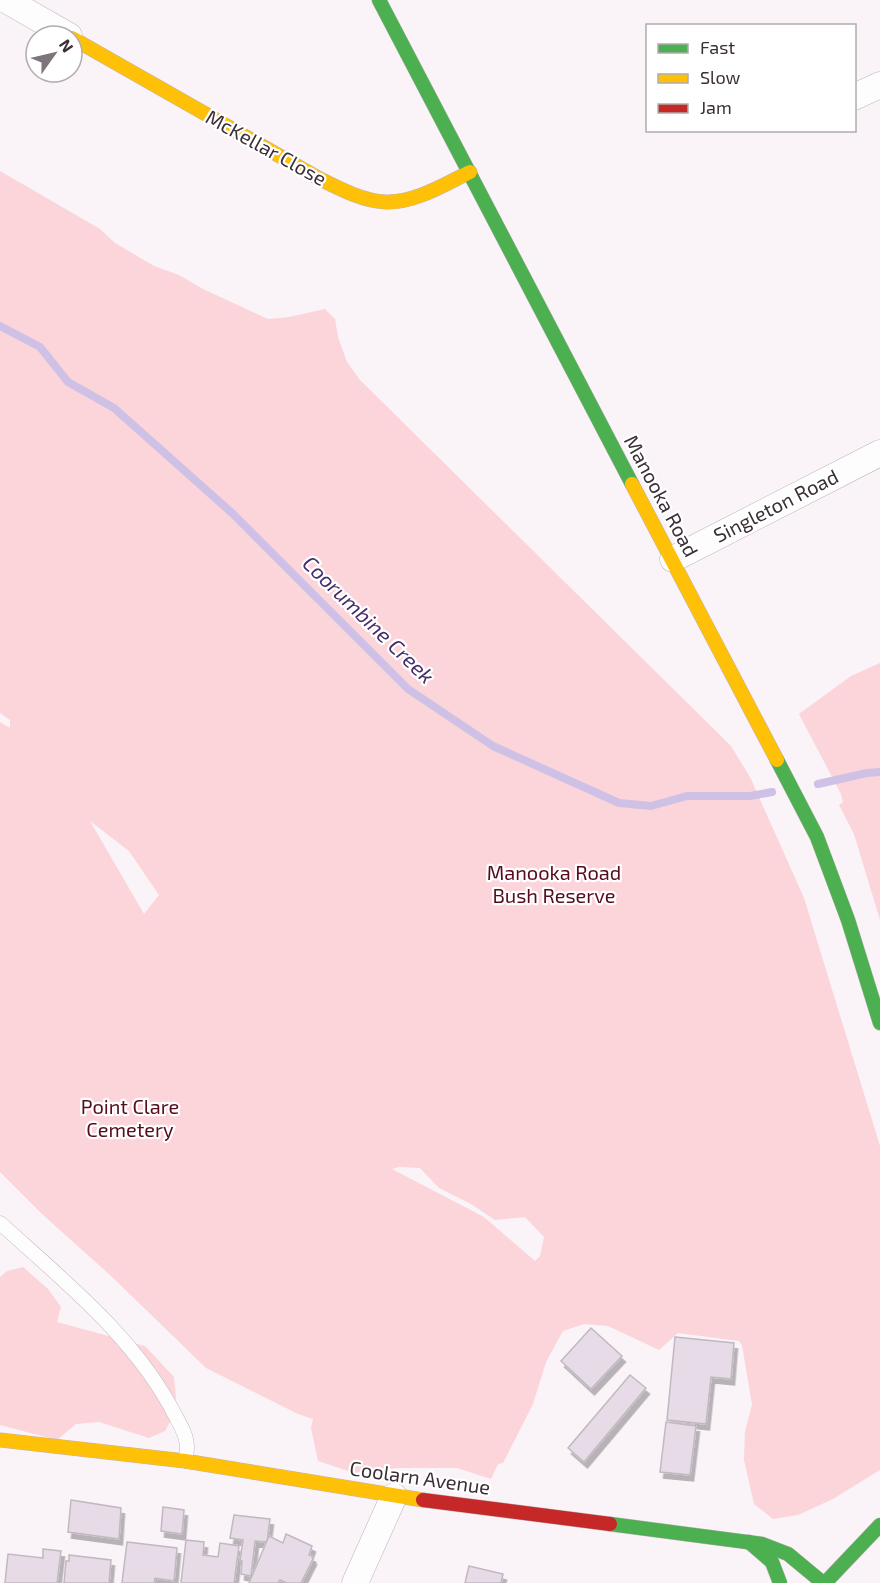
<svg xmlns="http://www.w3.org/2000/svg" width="880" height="1583" viewBox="0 0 880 1583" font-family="'Exo 2',sans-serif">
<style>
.green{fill:#fbd5da;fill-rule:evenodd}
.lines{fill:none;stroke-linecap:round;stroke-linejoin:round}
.stream{stroke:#cfc1e6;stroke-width:8}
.building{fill:#e6dbe6;stroke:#c0b9c0;stroke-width:1.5;filter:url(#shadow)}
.lane-casing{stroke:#bdb4ba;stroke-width:15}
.street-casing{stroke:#bdb4ba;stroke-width:27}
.fast-casing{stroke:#bdb4ba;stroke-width:15}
.slow-casing{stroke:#bdb4ba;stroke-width:15}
.jam-casing{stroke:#bdb4ba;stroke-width:15}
.lane{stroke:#fefdfe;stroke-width:14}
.street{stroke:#fefdfe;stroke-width:26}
.fast{stroke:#4caf50;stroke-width:14}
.slow{stroke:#ffc107;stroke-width:14}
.jam{stroke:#c62828;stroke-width:14}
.labels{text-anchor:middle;stroke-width:4.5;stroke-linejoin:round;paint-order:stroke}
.street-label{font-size:20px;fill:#3b2f37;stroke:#fff}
.park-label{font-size:20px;fill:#560c1d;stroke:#fff}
.water-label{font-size:21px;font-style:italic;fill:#462d6b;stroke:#fff}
</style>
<defs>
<filter id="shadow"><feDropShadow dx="3.5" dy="6" stdDeviation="0" flood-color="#0004"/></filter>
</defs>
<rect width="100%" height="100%" fill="#faf3f8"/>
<g class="green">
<path d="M 0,171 L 100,229 L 115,243 L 154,266 L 179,275 L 203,289 L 257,314 L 268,319 L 289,317 L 325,309 L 335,319 L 338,337 L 347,362 L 360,380 L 731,746 L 750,777 L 804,898 L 880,1146 L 880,1470 L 833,1499 L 798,1515 L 773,1519 L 754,1504 L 744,1460 L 745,1431 L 752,1405 L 742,1345 L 739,1341 L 678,1333 L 659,1350 L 608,1326 L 584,1324 L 563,1331 L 546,1362 L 533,1404 L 503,1463 L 498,1464 L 491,1479 L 457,1468 L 398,1468 L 354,1473 L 318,1461 L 311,1428 L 313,1419 L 298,1414 L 206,1368 L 110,1275 L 42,1214 L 0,1172 L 0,722 L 10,728 L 10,720 L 0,713 ZM 90,821 L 129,851 L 159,895 L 144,914 ZM 399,1167 L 420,1168 L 439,1188 L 471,1204 L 495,1220 L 525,1217 L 544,1237 L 540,1256 L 535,1261 L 484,1217 L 392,1169 Z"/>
<path d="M 880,663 L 880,920 L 854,834 L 839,805 L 843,802 L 841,794 L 799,714 L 851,676 Z"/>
<path d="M 23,1267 L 48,1289 L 61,1307 L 57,1322 L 145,1346 L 174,1377 L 176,1397 L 172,1418 L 165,1431 L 149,1438 L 99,1422 L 76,1424 L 57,1440 L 0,1425 L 0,1277 L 7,1271 Z"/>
</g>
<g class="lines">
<g class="stream">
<path d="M 0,326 L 40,347 L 68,382 L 114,408 L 232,513 L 408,689 L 493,746 L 619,803 L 651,806 L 687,796 L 750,796 L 772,792"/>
<path d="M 818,784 L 867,773 L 880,772"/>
</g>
</g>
<g class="building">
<path d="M 591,1328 L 622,1356 L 591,1389 L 561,1361 Z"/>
<path d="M 675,1337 L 734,1343 L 731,1379 L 711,1377 L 706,1424 L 667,1420 Z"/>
<path d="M 630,1375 L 646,1388 L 584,1462 L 568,1448 Z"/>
<path d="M 666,1422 L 696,1426 L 690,1475 L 660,1472 Z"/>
<path d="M 71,1500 L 121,1508 L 119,1539 L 68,1532 Z"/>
<path d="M 163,1507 L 184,1510 L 182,1534 L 161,1531 Z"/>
<path d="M 234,1515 L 270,1519 L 267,1542 L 255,1541 L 251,1576 L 241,1574 L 242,1561 L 240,1561 L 243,1540 L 230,1538 Z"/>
<path d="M 286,1534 L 312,1546 L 309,1555 L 312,1556 L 313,1559 L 301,1583 L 287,1583 L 280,1580 L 278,1583 L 249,1583 L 269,1536 L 283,1543 Z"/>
<path d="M 186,1540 L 204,1542 L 203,1555 L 218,1557 L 220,1543 L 239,1546 L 234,1583 L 181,1583 Z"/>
<path d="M 127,1542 L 177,1548 L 174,1581 L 155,1578 L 154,1583 L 122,1583 Z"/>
<path d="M 43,1549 L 61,1551 L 57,1583 L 5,1583 L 8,1554 L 43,1558 Z"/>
<path d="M 69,1555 L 111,1560 L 109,1583 L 64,1583 L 66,1561 L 69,1561 Z"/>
<path d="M 469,1566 L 503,1574 L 501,1583 L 465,1583 Z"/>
</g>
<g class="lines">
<g class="lane-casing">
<path id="lane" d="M 0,1223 C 64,1281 137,1339 176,1417 C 181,1426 187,1436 187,1447 C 187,1451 186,1456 185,1461"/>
</g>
<g class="street-casing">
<g id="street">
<path d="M 6,0 L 69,36"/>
<path d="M 854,97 L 880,85"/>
<path d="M 673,559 L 880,453"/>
<path d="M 355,1583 L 394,1496"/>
</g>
</g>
<g class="fast-casing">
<g id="fast">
<path d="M 379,0 L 632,484"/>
<path d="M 777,760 L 817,837 L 848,920 L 880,1023"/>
<path d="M 610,1524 L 762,1544 L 788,1554 L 823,1583"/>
<path d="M 749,1542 L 772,1562 L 780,1583"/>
<path d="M 825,1583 L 880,1525"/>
</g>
</g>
<g class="slow-casing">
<g id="slow">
<path d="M 72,38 L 320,179 C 340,189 363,201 386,202 C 415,203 445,184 470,172"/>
<path d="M 632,484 L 777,760"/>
<path d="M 0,1440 L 185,1461 L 423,1500"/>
</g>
</g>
<g class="jam-casing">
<path id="jam" d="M 423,1500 L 610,1524"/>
</g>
<use href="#lane" class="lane"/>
<use href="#street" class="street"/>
<use href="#fast" class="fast"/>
<use href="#slow" class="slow"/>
<use href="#jam" class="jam"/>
</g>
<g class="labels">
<g class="street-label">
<text transform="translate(266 148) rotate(29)" y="7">McKellar Close</text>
<text transform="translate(661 496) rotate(62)" y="7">Manooka Road</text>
<text transform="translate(776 506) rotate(-27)" y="7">Singleton Road</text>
<text transform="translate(420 1478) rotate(8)" y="7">Coolarn Avenue</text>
</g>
<g class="park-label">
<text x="554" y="880">Manooka Road<tspan x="554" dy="23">Bush Reserve</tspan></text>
<text x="130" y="1114">Point Clare<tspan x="130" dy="23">Cemetery</tspan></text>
</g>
<g class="water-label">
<text transform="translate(368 620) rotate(44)" y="7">Coorumbine Creek</text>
</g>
</g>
<rect x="646" y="24" width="210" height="108" fill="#ffffff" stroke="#b1acaf" stroke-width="1.5"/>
<rect x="658" y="44" width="30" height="9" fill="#4caf50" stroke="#b1acaf" stroke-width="1.5"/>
<text x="700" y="54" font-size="18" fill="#3b2f37">Fast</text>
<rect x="658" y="74" width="30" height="9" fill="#ffc107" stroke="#b1acaf" stroke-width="1.5"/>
<text x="700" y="84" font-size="18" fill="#3b2f37">Slow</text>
<rect x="658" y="104" width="30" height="9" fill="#c62828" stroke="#b1acaf" stroke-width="1.5"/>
<text x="700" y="114" font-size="18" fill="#3b2f37">Jam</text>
<g transform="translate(54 54) rotate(56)"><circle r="28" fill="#ffffff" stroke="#b1acaf" stroke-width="1.5"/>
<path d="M0-4.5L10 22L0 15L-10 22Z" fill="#7e747b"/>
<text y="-9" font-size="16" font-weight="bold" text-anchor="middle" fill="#3b2f37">N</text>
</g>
</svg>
